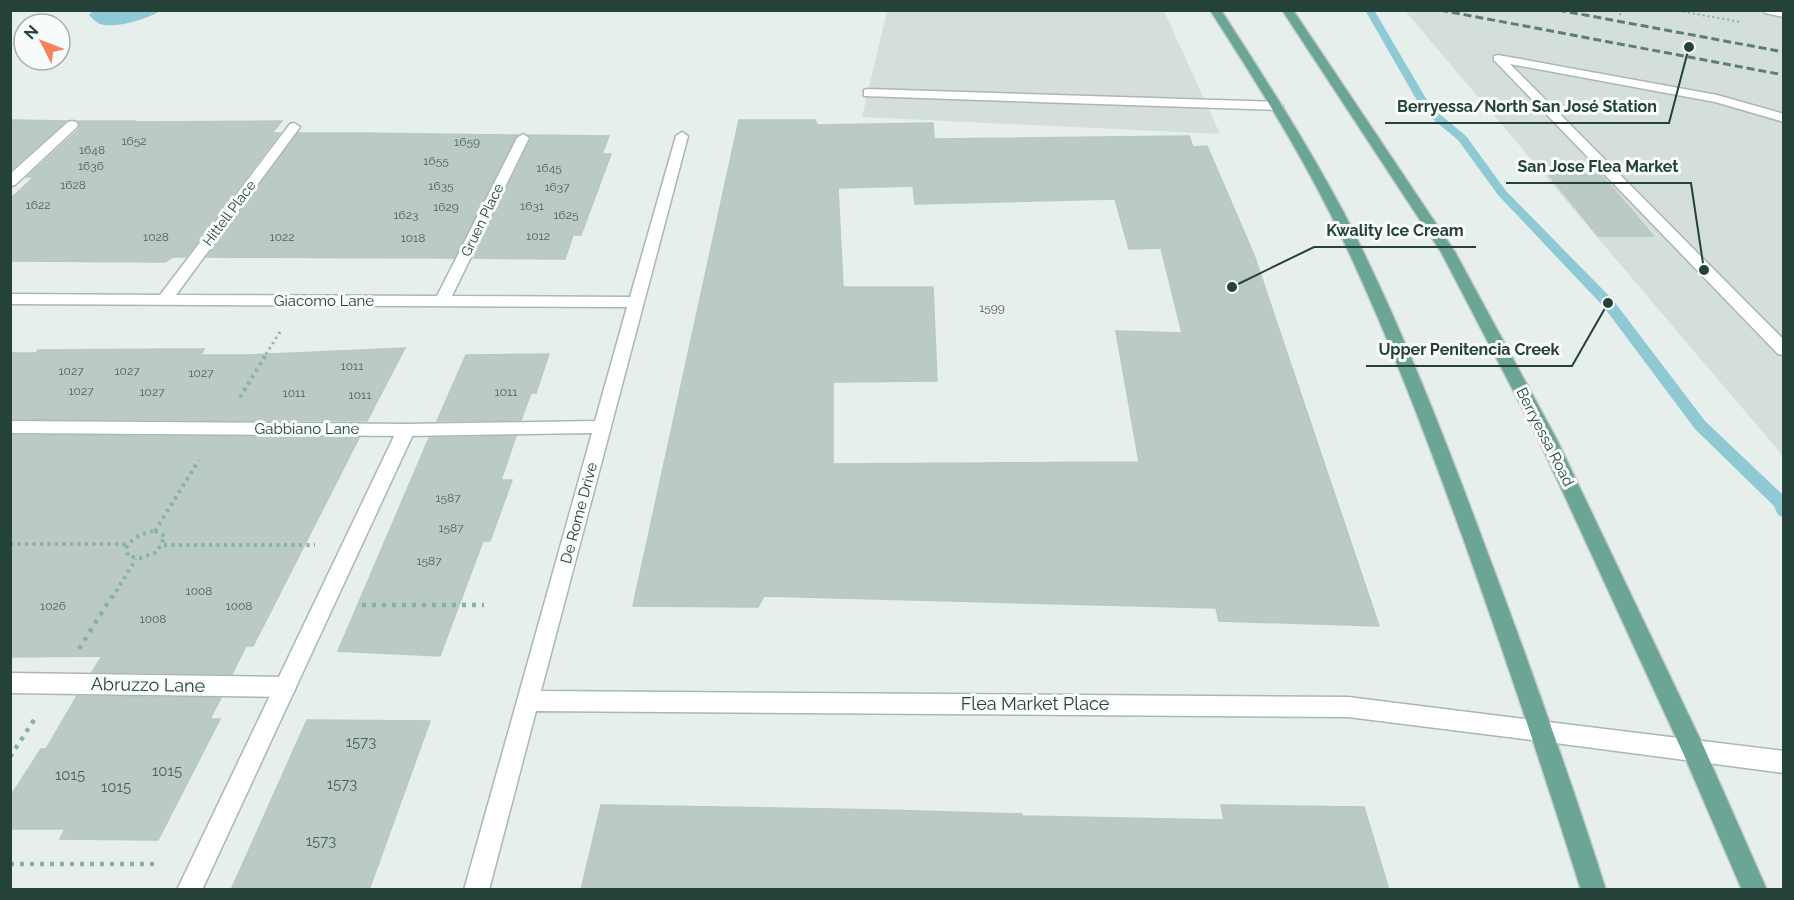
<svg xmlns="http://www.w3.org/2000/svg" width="1794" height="900" viewBox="0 0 1794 900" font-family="Raleway,sans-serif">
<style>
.built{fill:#d4dfda}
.water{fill:#8ec9d4}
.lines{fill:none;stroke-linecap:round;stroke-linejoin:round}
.stream{fill:#8ec9d4;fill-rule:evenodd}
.building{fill:#bbcac4;stroke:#b8c9c2;stroke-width:1.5;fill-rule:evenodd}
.service-casing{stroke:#a8b8b2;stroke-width:3}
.minor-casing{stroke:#a8b8b2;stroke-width:3}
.primary-casing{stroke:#c2cac8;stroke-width:3}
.path-far3{stroke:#86b3a5;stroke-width:2;stroke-dasharray:2 3;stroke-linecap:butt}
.path-far2{stroke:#86b3a5;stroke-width:3;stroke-dasharray:2 4;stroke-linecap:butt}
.path-far1{stroke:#86b3a5;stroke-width:4;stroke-dasharray:3 4.5;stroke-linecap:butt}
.path{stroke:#86b3a5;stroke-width:4.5;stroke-dasharray:4 6;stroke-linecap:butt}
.service{fill:#fff;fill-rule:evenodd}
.minor{fill:#fff;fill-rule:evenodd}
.primary{fill:#6aa596;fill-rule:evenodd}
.rail{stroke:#5f7d75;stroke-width:3;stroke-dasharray:8 4;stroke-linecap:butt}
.labels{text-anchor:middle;stroke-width:6;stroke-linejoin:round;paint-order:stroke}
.number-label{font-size:12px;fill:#4a645c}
.far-street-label{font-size:14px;fill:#24423a;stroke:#f7fbf9}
.street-label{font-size:15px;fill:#24423a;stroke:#f7fbf9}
.near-number-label{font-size:15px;fill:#4a645c}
.near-street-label{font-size:18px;fill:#24423a;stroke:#f7fbf9}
.leader{fill:none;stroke:#24423a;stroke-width:2}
.callout-dot{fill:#24423a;stroke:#f7fbf9;stroke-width:2}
.callout-label{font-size:16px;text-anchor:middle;font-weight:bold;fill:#24423a;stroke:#f7fbf9;stroke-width:6;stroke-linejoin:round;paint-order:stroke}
</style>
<rect width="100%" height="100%" fill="#e6efeb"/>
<g class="built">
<path d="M 887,11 L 1164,11 L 1220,134 L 862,117 Z"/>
<path d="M 1401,11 L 1783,11 L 1783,456 L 1406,12 Z"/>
</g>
<path class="water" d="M 93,11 L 93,10 L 160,11 C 147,19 116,29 100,24 C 97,23 92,18 89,15 Z"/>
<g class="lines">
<path class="stream" d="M 1365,10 L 1374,10 L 1431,107 L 1466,136 L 1506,191 L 1613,300 L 1705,421 L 1784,496 L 1784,517 L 1778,515 L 1774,506 L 1695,429 L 1603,306 L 1498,195 L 1458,140 L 1423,111 Z"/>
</g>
<g class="building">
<path d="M 10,120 L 66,121 L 10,171 Z"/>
<path d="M 739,120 L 815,120 L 817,125 L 933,123 L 934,139 L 1189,136 L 1193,147 L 1207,146 L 1254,255 L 1379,626 L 1219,621 L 1216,608 L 764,596 L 758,607 L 633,606 ZM 913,186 L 915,204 L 1115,199 L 1129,249 L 1161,248 L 1182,333 L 1116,331 L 1139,462 L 833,464 L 833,382 L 937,381 L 933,287 L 843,287 L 838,188 Z"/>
<path d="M 78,121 L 135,121 L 134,122 L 282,121 L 272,133 L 280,133 L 186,257 L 173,257 L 165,262 L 10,261 L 10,199 L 34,177 L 27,177 L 78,130 L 80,126 Z"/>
<path d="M 298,133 L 354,133 L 518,135 L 454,258 L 207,257 Z"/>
<path d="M 528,135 L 609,136 L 602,154 L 611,154 L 581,235 L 573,235 L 565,259 L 473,258 L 531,139 Z"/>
<path d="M 1600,174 L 1636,215 L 1653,236 L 1598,236 L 1549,175 Z"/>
<path d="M 405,348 L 367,421 L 10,419 L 10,353 L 36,353 L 38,350 L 188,349 L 204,349 L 201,355 L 247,355 Z"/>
<path d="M 549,354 L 536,393 L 531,393 L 521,420 L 437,421 L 466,355 Z"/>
<path d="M 10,435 L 359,438 L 253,646 L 246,646 L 232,674 L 92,672 L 102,656 L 10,657 Z"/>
<path d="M 516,436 L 501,480 L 512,480 L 490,541 L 483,541 L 440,656 L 338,651 L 429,438 Z"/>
<path d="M 77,696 L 221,698 L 210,719 L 220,719 L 158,840 L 60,839 L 65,829 L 10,829 L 10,797 L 41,749 L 46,749 Z"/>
<path d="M 307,720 L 430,721 L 369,890 L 231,890 Z"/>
<path d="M 601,805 L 885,810 L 1022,814 L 1022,816 L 1224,820 L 1221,805 L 1364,807 L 1389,890 L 581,890 Z"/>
</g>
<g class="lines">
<g class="service-casing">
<g id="service">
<path d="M 1764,10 L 1784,11 L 1784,17 L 1765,13 Z"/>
<path d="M 1498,55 L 1717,95 L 1784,114 L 1784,122 L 1715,102 L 1510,64 L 1784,340 L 1784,355 L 1778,354 L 1494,60 L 1494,56 Z"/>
<path d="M 868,89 L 1277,102 L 1283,106 L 1277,110 L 864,96 L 864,90 Z"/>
<path d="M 406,424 L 412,426 L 415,430 L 202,890 L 177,890 L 397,430 L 400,426 Z"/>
<path d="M 1540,721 L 1784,751 L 1784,773 L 1540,741 L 1532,738 L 1529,731 L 1532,724 Z"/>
</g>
</g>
<g class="minor-casing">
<g id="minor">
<path d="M 72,121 L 76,122 L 78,125 L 76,128 L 15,185 L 10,186 L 10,174 L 68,122 Z"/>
<path d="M 294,123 L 300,127 L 176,295 L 437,296 L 517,138 L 523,134 L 529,138 L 452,296 L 630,297 L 676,136 L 682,132 L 688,136 L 541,691 L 1348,697 L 1540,721 L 1548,724 L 1551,731 L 1548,738 L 1540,741 L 1348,717 L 536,711 L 489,890 L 464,890 L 592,433 L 406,436 L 10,433 L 10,421 L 406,424 L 595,421 L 627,307 L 10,304 L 10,294 L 160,295 L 290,124 Z"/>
<path d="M 10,673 L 285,677 L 293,680 L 296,687 L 293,694 L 285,697 L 10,693 Z"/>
</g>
</g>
<g class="primary-casing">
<g id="primary">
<path d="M 1210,10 L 1221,10 C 1264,77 1307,143 1344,213 C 1398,318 1441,428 1482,538 C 1526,654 1568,771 1606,890 L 1581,890 C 1544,772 1505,655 1463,538 C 1423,428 1382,318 1330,213 C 1295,143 1253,77 1210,10 Z"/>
<path d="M 1282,10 L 1293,10 L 1455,252 L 1556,438 L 1702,743 L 1767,890 L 1742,890 L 1684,755 L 1538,438 L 1441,252 Z"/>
</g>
</g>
<g class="path-far3">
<path d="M 1616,10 L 1623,17"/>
<path d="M 1673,10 L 1741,22"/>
</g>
<path class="path-far2" d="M 266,354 L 280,332"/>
<g class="path-far1">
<path d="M 240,397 L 267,353"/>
<path d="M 155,531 L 165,536 L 157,552 L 140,558 L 128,556 L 126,548 C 133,537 142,533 155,531 Z"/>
<path d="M 155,531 L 199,460"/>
<path d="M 10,544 L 128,544"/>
<path d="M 164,545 L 315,545"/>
<path d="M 112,598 L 136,559"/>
</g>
<g class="path">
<path d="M 362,605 L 484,605"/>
<path d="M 79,649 L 112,596"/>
<path d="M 10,757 L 34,720"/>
<path d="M 10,864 L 160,864"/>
</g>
<use href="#service" class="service"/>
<use href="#minor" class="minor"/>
<use href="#primary" class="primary"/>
<g class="rail">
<path d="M 1440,10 L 1784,75"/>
<path d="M 1558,10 L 1784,52"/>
</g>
</g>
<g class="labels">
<g class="number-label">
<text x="134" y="145">1652</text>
<text x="467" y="146">1659</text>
<text x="92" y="154">1648</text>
<text x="436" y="165">1655</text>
<text x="91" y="170">1636</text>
<text x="549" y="172">1645</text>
<text x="73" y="189">1628</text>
<text x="441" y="190">1635</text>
<text x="557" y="191">1637</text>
<text x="38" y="209">1622</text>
<text x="532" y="210">1631</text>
<text x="446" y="211">1629</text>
<text x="406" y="219">1623</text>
<text x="566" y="219">1625</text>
<text x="538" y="240">1012</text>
<text x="156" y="241">1028</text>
<text x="282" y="241">1022</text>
<text x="413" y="242">1018</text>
<text x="992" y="312">1599</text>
<text x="352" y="370">1011</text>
<text x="71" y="375">1027</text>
<text x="127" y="375">1027</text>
<text x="201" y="377">1027</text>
<text x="81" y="395">1027</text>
<text x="152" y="396">1027</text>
<text x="506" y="396">1011</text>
<text x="294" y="397">1011</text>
<text x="360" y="399">1011</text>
<text x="448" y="502">1587</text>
<text x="451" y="532">1587</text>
<text x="429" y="565">1587</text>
<text x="199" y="595">1008</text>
<text x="53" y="610">1026</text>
<text x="239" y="610">1008</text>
<text x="153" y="623">1008</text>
</g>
<g class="far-street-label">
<text transform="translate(229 213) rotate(-53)" y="5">Hittell Place</text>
<text transform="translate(482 220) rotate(-64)" y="5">Gruen Place</text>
</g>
<g class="street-label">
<text x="324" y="306">Giacomo Lane</text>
<text x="307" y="434">Gabbiano Lane</text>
<text transform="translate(1545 437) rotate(63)" y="5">Berryessa Road</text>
<text transform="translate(579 513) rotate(-75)" y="5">De Rome Drive</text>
</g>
<g class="near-number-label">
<text x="361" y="747">1573</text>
<text x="167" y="776">1015</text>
<text x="70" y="780">1015</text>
<text x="342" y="789">1573</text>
<text x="116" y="792">1015</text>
<text x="321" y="846">1573</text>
</g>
<g class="near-street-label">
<text transform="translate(148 685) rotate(1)" y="6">Abruzzo Lane</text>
<text x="1035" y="710">Flea Market Place</text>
</g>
</g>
<path class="leader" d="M1689 47L1669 123H1385M1704 270L1691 183H1506M1232 287L1314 247H1476M1608 303L1572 366H1366"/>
<g class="callout-dot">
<circle cx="1689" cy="47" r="6"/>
<circle cx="1704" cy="270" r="6"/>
<circle cx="1232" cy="287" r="6"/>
<circle cx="1608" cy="303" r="6"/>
</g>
<g class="callout-label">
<text x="1527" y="112">Berryessa/North San José Station</text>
<text x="1598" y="172">San Jose Flea Market</text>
<text x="1395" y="236">Kwality Ice Cream</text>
<text x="1469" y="355">Upper Penitencia Creek</text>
</g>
<rect width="1794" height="900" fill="none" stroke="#24423a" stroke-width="24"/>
<g transform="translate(42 42) rotate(312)"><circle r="28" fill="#f7fbf9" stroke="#a3b1ad" stroke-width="1.5"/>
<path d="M0-4.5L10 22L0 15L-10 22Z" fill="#f4845f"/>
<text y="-9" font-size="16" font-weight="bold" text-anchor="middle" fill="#24423a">N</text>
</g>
</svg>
